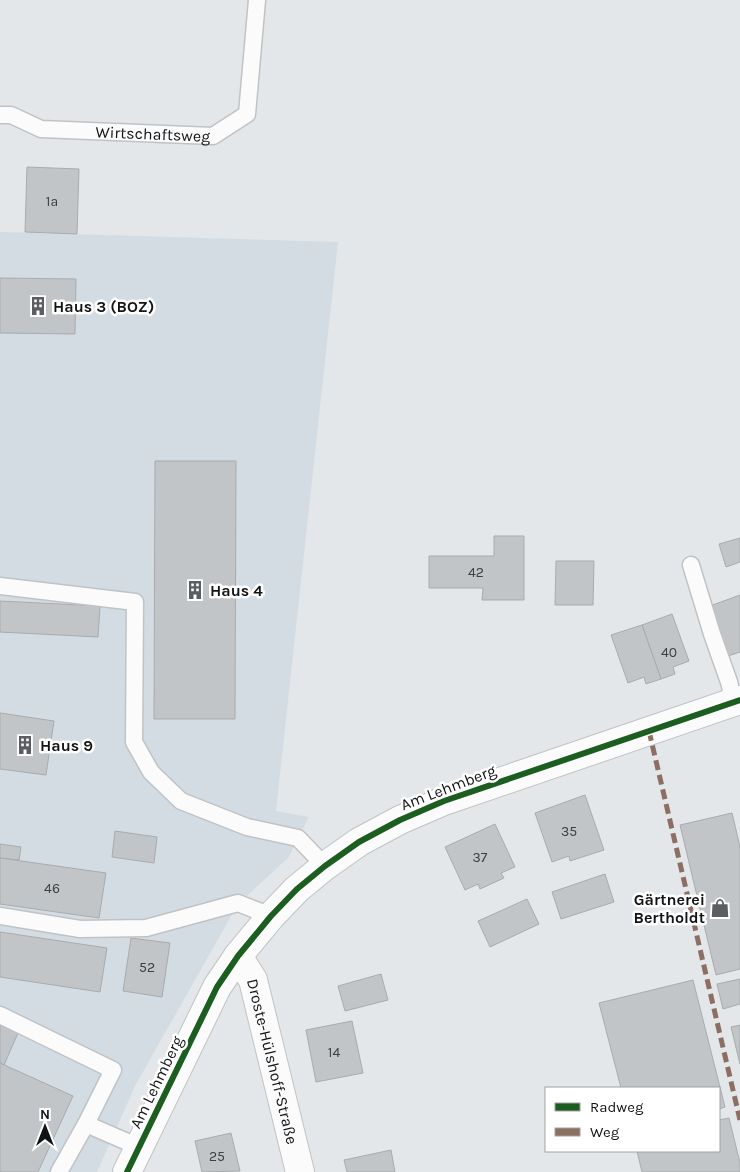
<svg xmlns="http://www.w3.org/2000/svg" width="740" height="1172" viewBox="0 0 740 1172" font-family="Karla,sans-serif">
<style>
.built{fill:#d3dce3}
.building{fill:#c2c5c7;stroke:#a9abae}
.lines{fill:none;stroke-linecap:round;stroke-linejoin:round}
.service-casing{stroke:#c0c3c5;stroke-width:19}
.minor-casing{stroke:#c0c3c5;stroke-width:30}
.tertiary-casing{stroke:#c0c3c5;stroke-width:30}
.service{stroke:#fbfbfc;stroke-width:16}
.minor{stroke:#fbfbfc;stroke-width:28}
.tertiary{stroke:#fbfbfc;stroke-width:28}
.quiet{stroke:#8d6e63;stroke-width:5;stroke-dasharray:10 5;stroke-linecap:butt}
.cycleway-casing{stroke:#fff;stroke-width:9}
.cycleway{stroke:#1b5e20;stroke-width:6}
.labels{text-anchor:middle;stroke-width:5;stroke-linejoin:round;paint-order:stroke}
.number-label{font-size:14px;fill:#3d4042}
.street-label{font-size:16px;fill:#111315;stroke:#fff}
.poi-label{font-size:16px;font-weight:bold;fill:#111315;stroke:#fff;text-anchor:start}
</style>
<rect width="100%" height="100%" fill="#e4e7ea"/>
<path class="built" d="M 0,232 L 338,242 L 276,811 L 309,817 L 298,838 L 289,857 L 238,904 L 135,1086 L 97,1172 L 0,1172 Z"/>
<g class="building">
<path d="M 27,167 L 79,169 L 77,234 L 25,232 Z"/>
<path d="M 0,278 L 76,279 L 75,334 L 0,333 Z"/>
<path d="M 155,461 L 236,461 L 235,719 L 154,719 Z"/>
<path d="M 494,536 L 524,536 L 524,600 L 482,600 L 483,588 L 429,588 L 429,556 L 494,556 Z"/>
<path d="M 740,538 L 740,562 L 726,567 L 719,544 Z"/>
<path d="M 556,561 L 594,561 L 593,605 L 555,605 Z"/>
<path d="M 740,595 L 740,652 L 728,656 L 710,606 Z"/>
<path d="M 0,601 L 100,606 L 98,637 L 0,632 Z"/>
<path d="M 672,614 L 689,661 L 673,667 L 675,674 L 661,679 L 642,625 Z"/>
<path d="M 642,625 L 661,679 L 646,684 L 644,677 L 628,683 L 611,635 Z"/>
<path d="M 0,713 L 54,721 L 46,775 L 0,769 Z"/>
<path d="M 585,795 L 604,850 L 570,861 L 569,856 L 552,862 L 535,813 Z"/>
<path d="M 732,813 L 740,847 L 740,969 L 716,975 L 680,825 Z"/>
<path d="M 495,824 L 515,867 L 501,873 L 504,878 L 480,889 L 478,884 L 465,890 L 445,847 Z"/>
<path d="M 115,831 L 157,837 L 154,863 L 112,857 Z"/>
<path d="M 0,844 L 21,847 L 19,860 L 0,858 Z"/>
<path d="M 0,858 L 106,873 L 99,918 L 0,904 Z"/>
<path d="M 605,874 L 614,902 L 561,919 L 552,892 Z"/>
<path d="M 527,899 L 539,924 L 490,947 L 478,921 Z"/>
<path d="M 0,932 L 107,948 L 100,992 L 0,977 Z"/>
<path d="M 131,938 L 170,943 L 162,997 L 123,991 Z"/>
<path d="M 381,974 L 388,1000 L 345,1011 L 338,986 Z"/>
<path d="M 740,979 L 740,1004 L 723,1009 L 717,984 Z"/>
<path d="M 693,980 L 725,1107 L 719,1109 L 719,1088 L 621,1088 L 599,1003 Z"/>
<path d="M 352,1021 L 363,1073 L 316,1082 L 306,1030 Z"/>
<path d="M 0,1025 L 18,1033 L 4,1065 L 0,1063 Z"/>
<path d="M 740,1025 L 740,1064 L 731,1027 Z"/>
<path d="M 0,1063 L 73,1096 L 38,1172 L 0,1172 Z"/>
<path d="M 729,1118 L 740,1163 L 740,1172 L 642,1172 L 637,1151 L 719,1151 L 719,1120 Z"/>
<path d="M 231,1133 L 240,1171 L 202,1172 L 195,1141 Z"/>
<path d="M 391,1150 L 395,1172 L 347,1172 L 344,1160 Z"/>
</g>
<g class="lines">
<g class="service-casing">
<g id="service">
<path id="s1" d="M 0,115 L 11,115 L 41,129 L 213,136 L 247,114 L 257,0"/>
<path d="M 691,565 L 712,634 L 729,682 L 734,702"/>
<path d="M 0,586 L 135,602 L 134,742 L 151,772 L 181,801 L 247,827 L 298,838 L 325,866"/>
<path d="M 0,916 L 80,929 L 146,928 L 238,903 L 271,916"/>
<path d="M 0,1015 L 113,1070 L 86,1124 L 139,1147"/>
<path d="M 59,1172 L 86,1124"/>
</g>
</g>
<g class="minor-casing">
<g id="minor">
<path id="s2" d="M 238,956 L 253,980 L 300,1172"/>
</g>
</g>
<g class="tertiary-casing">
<path id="tertiary" d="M 127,1172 L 217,987 L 238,956 L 271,916 L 297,889 L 325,866 L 359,842 L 400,820 L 444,801 L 740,700"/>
</g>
<use href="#service" class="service"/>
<use href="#minor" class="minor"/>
<use href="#tertiary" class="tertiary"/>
<path class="quiet" d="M 649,731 L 740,1120"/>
<g class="cycleway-casing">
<path id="cycleway" d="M 127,1172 L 217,987 L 238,956 L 271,916 L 297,889 L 325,866 L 359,842 L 400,820 L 444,801 L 740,700"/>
</g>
<use href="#cycleway" class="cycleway"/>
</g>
<defs>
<g id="building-bare" transform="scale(1.5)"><path d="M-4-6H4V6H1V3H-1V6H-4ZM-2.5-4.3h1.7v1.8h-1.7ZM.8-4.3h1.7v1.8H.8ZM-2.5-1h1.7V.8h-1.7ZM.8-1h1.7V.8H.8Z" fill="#5b5d60" stroke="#fff" stroke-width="2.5" paint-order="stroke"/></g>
<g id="shop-bare" transform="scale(1.5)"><path d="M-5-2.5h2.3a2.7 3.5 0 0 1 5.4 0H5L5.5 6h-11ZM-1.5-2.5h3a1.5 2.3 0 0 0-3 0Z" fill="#5b5d60" stroke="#fff" stroke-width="2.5" paint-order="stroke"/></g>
</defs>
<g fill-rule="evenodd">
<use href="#building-bare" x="38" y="306"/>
<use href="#building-bare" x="195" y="590"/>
<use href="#building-bare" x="25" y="745"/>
<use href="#shop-bare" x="720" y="908"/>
</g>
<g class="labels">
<g class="number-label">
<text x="52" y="206">1a</text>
<text x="476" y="577">42</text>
<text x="669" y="657">40</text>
<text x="569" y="836">35</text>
<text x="480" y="862">37</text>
<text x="52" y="893">46</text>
<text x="147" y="972">52</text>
<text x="334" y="1057">14</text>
<text x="217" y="1161">25</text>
</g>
<g class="street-label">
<text dy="6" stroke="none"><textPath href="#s1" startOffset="156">Wirtschaftsweg</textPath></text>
<text transform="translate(448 787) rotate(-21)" y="6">Am Lehmberg</text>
<text dy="6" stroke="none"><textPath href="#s2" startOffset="112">Droste-Hülshoff-Straße</textPath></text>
<text transform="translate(156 1082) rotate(-64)" y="6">Am Lehmberg</text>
</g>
<g class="poi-label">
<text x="53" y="312">Haus 3 (BOZ)</text>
<text x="210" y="596">Haus 4</text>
<text x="40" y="751">Haus 9</text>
<text x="705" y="905" text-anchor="end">Gärtnerei<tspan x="705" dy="18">Bertholdt</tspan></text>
</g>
</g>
<rect x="545" y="1087" width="175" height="65" fill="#ffffff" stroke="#a0a1a1"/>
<rect x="555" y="1103" width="25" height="8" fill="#1b5e20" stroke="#a0a1a1"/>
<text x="590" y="1112" font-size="15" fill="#111315">Radweg</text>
<rect x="555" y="1128" width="25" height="8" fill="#8d6e63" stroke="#a0a1a1"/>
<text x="590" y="1137" font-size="15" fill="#111315">Weg</text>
<g transform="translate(45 1127)" stroke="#ffffff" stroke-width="4" paint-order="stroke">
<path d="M0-4L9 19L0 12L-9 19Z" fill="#111315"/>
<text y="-8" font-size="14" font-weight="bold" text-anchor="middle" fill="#111315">N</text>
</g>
</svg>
